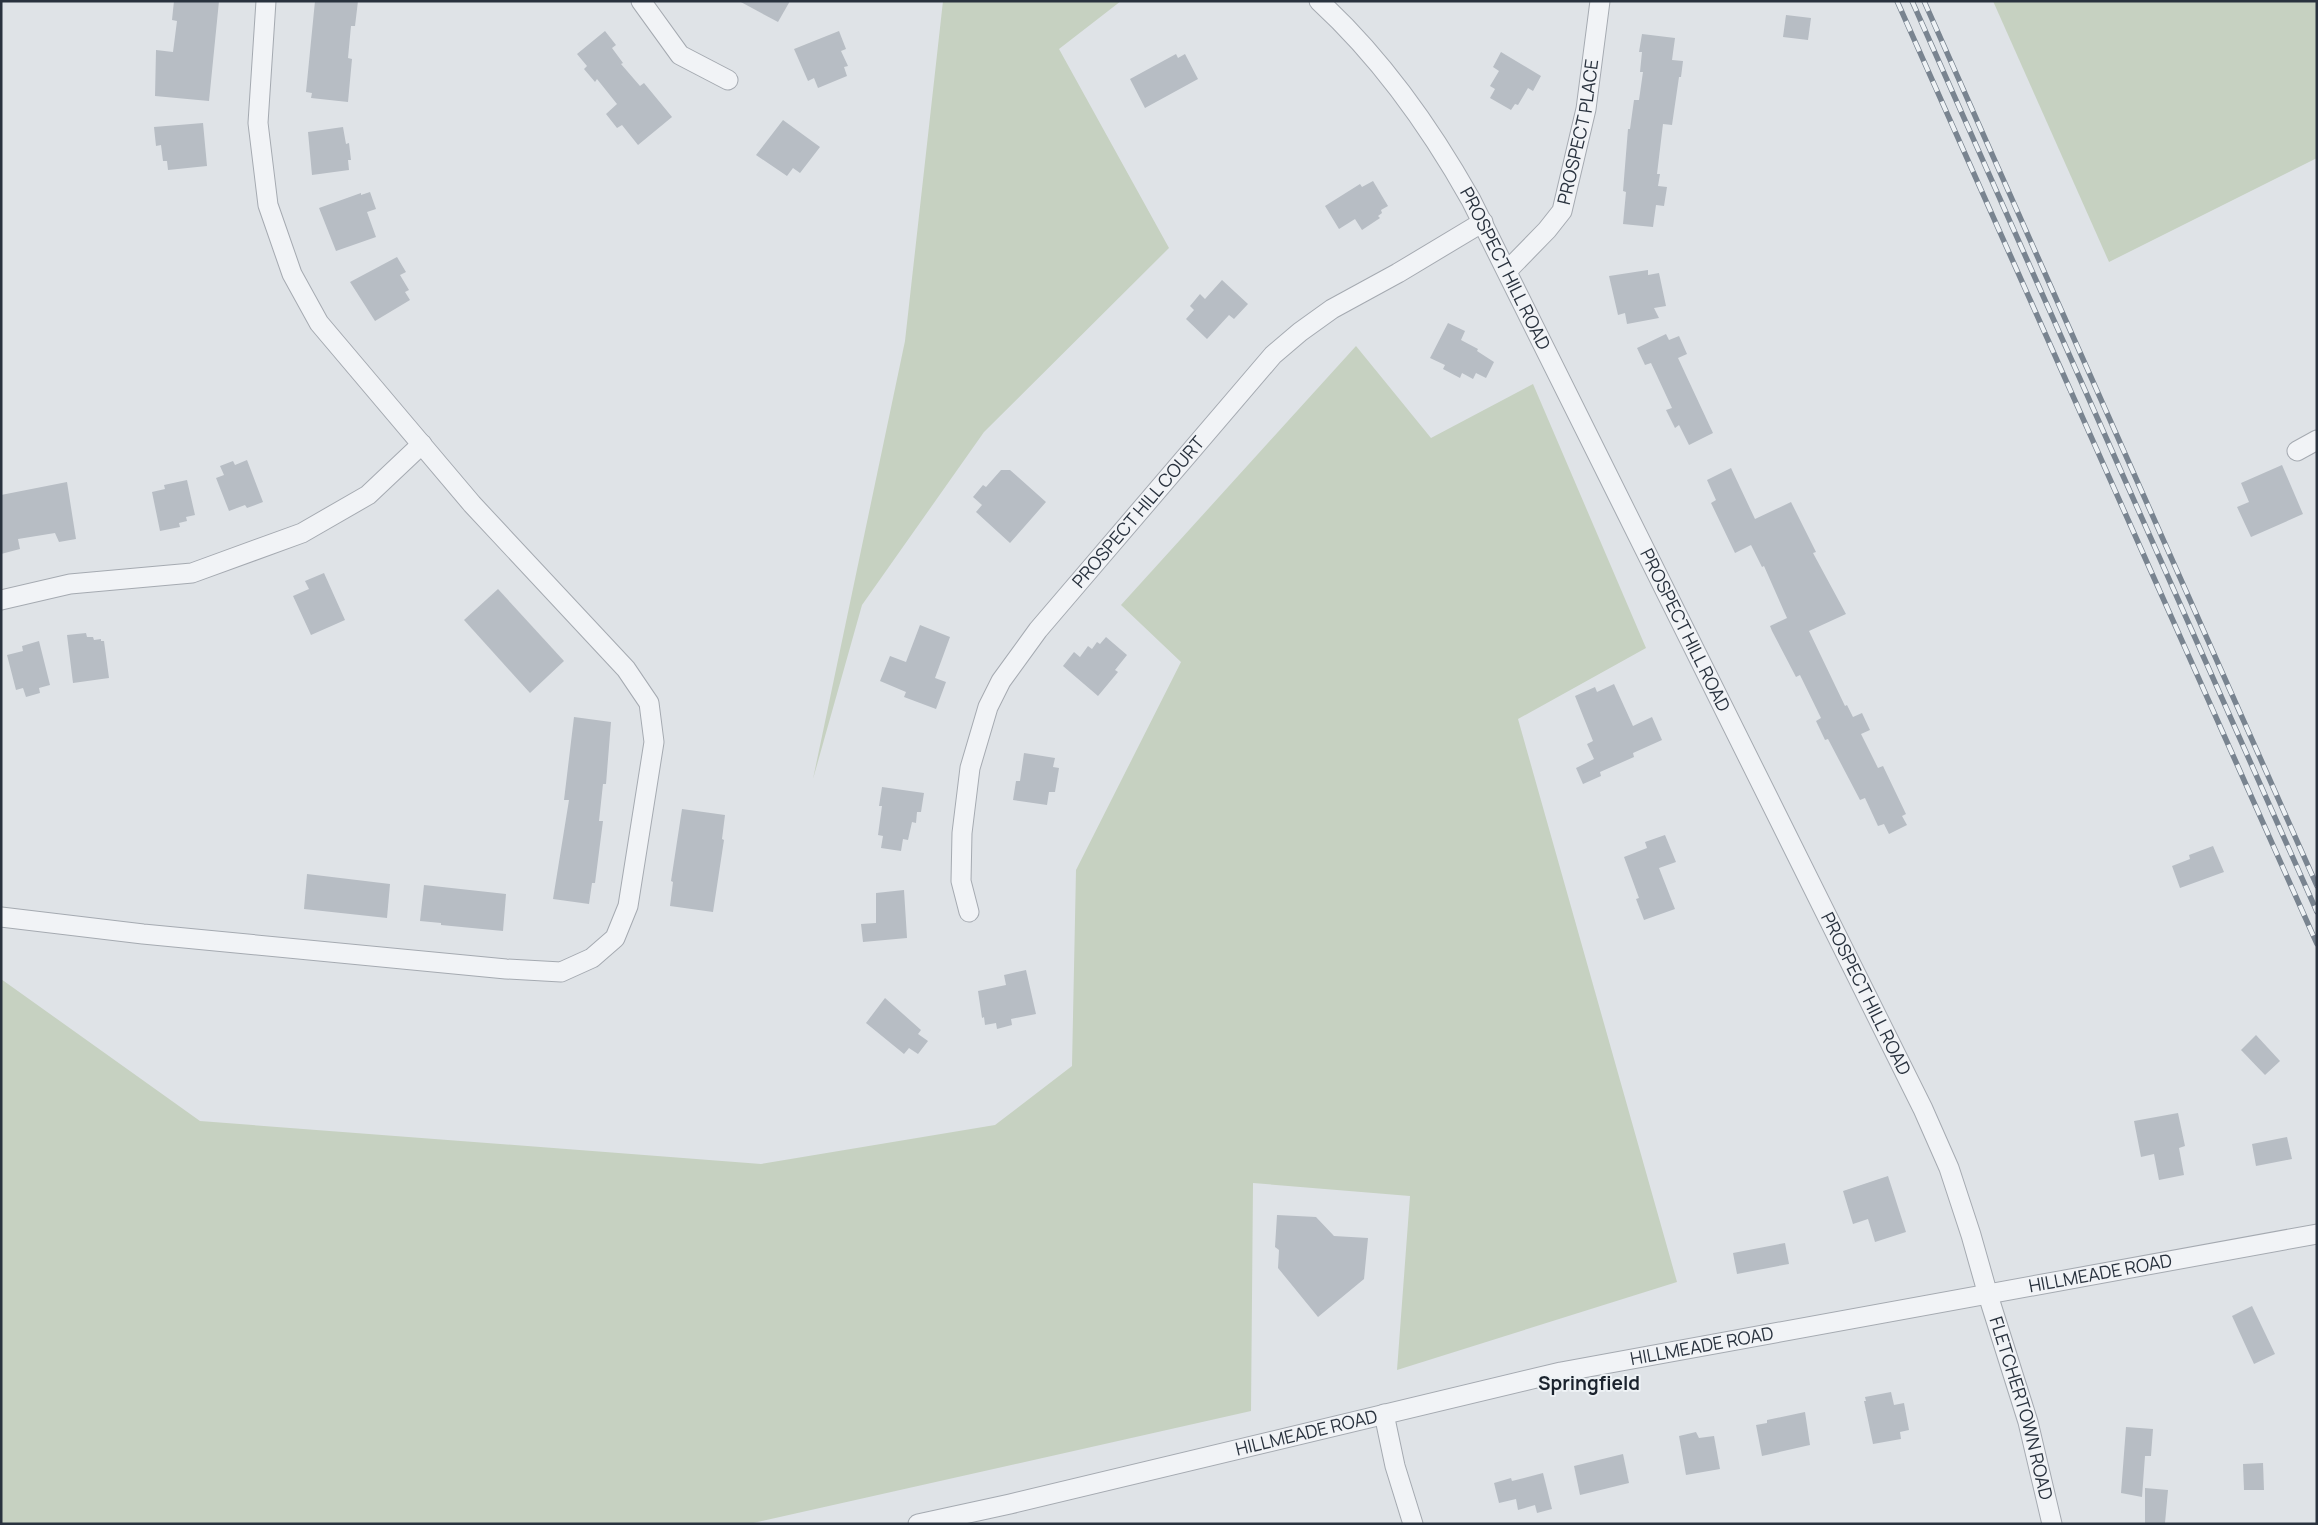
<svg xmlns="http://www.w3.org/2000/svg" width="2318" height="1525" viewBox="0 0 2318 1525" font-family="Manrope,sans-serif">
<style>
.green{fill:#c6d1c1}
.building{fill:#b7bdc4}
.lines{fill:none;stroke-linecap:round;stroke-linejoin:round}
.minor-casing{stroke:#a5aab1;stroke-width:21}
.minor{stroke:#f1f3f6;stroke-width:19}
.rail-casing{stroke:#798490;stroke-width:5.5}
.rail{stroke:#eef2f5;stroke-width:4;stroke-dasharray:11;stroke-linecap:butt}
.labels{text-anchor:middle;stroke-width:4;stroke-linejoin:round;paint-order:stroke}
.street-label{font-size:18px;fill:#29323e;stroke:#eef2f5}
.neighbourhood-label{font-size:19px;font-weight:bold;fill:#1b232e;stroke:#eef2f5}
</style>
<rect width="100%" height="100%" fill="#dfe3e7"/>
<g class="green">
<path d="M 943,1 L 1121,1 L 1059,49 L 1169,248 L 984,432 L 862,605 L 813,779 L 905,341 Z"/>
<path d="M 1993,1 L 2317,1 L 2317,158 L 2109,262 Z"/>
<path d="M 1356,346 L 1431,438 L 1533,384 L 1646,648 L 1518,719 L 1677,1282 L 1397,1370 L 1410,1196 L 1253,1183 L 1251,1411 L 749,1524 L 1,1524 L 1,979 L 200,1121 L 761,1164 L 995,1125 L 1072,1066 L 1076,870 L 1181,662 L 1121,605 Z"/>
</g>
<g class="building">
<path d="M 174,1 L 219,1 L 209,101 L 155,96 L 156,50 L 173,52 L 177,21 L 172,20 Z"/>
<path d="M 315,1 L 358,1 L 355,26 L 351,26 L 348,58 L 352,59 L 348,102 L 311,98 L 312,93 L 306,92 Z"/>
<path d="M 739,1 L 790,1 L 778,22 Z"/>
<path d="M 1786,15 L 1811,18 L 1808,40 L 1783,37 Z"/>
<path d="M 605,31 L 616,45 L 612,48 L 623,63 L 621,64 L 640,86 L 644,83 L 672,117 L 638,145 L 622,125 L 617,128 L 606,114 L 617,104 L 597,79 L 595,82 L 584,69 L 587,66 L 577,54 Z"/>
<path d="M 839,31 L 846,49 L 841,51 L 848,66 L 844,67 L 847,76 L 818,88 L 814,78 L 808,81 L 794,49 Z"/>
<path d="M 1642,34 L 1675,38 L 1672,60 L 1683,61 L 1681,77 L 1679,77 L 1672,125 L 1663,124 L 1657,174 L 1660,174 L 1658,186 L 1667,187 L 1664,206 L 1656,205 L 1653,227 L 1623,224 L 1626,192 L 1623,191 L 1628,129 L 1630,129 L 1634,100 L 1639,100 L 1643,72 L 1640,72 L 1642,52 L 1639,52 Z"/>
<path d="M 1501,52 L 1541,76 L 1533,91 L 1528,88 L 1518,105 L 1515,104 L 1511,110 L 1490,98 L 1495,89 L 1490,86 L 1499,71 L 1493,67 Z"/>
<path d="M 1176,54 L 1178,58 L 1185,54 L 1198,79 L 1145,108 L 1130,79 Z"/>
<path d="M 783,120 L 820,147 L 800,173 L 793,168 L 787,176 L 756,155 Z"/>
<path d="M 203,123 L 207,166 L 168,170 L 167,161 L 163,161 L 161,145 L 156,146 L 154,127 Z"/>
<path d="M 343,127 L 346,144 L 349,143 L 351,160 L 348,160 L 349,170 L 312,175 L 308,132 Z"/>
<path d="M 1373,181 L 1388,206 L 1381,210 L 1382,213 L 1378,216 L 1380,218 L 1362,230 L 1355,219 L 1339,229 L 1325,206 L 1360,184 L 1362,187 Z"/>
<path d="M 370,192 L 376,209 L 367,212 L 376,237 L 336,251 L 319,208 L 361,193 L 361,195 Z"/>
<path d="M 397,257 L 406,272 L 400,275 L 409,290 L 405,292 L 410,300 L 375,321 L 350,282 Z"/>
<path d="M 1648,270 L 1648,275 L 1659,273 L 1666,306 L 1654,308 L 1659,318 L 1627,324 L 1625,313 L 1618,315 L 1609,276 Z"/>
<path d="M 1222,280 L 1248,304 L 1234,319 L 1229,315 L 1207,339 L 1186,319 L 1194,310 L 1190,306 L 1200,294 L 1205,299 Z"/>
<path d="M 1448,323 L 1465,331 L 1461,340 L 1478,349 L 1477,351 L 1494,362 L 1486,378 L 1476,373 L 1473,379 L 1462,373 L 1460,378 L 1443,369 L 1445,365 L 1430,358 Z"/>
<path d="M 1666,334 L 1669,340 L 1679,336 L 1687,354 L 1678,358 L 1713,433 L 1689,445 L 1679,425 L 1675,428 L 1666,410 L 1672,408 L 1651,363 L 1645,365 L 1637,348 Z"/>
<path d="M 247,460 L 263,502 L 247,508 L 245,505 L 229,511 L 216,478 L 224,475 L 220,466 L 233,461 L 235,465 Z"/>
<path d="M 2282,465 L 2303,514 L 2251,537 L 2237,507 L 2249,502 L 2241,483 Z"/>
<path d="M 1731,468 L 1755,519 L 1791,502 L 1816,552 L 1813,553 L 1846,614 L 1809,631 L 1845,706 L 1847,705 L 1853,717 L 1862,713 L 1870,730 L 1861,734 L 1878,768 L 1883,766 L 1906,814 L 1902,816 L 1907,825 L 1889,834 L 1884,824 L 1878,826 L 1865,798 L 1860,800 L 1828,739 L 1825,740 L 1816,721 L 1821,718 L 1800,675 L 1796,677 L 1772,631 L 1770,626 L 1787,618 L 1764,566 L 1762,567 L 1751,545 L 1735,553 L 1711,503 L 1716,500 L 1707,480 Z"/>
<path d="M 1001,470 L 1010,470 L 1046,502 L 1010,543 L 976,512 L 982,505 L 973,497 L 983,485 L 986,487 Z"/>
<path d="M 187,480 L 195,515 L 186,517 L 187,521 L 179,523 L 180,527 L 160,531 L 152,492 L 165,489 L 164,485 Z"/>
<path d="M 67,482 L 76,539 L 59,542 L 55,533 L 18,539 L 20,549 L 1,554 L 1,495 Z"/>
<path d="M 324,573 L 345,620 L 311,635 L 293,596 L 309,589 L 305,581 Z"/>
<path d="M 498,589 L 564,661 L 530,693 L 464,620 Z"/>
<path d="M 920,625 L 950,637 L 935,678 L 946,682 L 936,709 L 904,697 L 906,692 L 880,681 L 890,656 L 906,662 Z"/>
<path d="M 86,633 L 87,637 L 93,637 L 94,640 L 101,639 L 101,641 L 104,641 L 109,678 L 73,683 L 67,635 Z"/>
<path d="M 1106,637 L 1127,655 L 1115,670 L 1118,672 L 1098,696 L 1063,666 L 1074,652 L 1080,657 L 1088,646 L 1092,649 L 1097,642 L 1100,644 Z"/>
<path d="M 39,641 L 50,685 L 39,688 L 40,693 L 26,697 L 23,688 L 16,690 L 7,655 L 23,651 L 22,646 Z"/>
<path d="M 1614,684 L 1633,726 L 1652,717 L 1662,740 L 1633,753 L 1634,757 L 1600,772 L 1601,776 L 1583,784 L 1576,768 L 1594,759 L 1587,744 L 1593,741 L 1575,696 L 1595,687 L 1597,692 Z"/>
<path d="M 574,717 L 611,722 L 606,784 L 603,784 L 599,821 L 603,821 L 595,883 L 592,883 L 589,904 L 553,899 L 569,800 L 564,800 Z"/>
<path d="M 1024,753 L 1055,758 L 1053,767 L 1059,768 L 1055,792 L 1049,792 L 1047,805 L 1013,800 L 1016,781 L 1020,781 Z"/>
<path d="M 882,787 L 924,793 L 921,812 L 917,812 L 916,823 L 912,822 L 908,840 L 903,839 L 901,851 L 881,848 L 883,836 L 878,835 L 882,806 L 879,806 Z"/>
<path d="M 682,809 L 725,815 L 722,839 L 724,840 L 713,912 L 670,906 L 673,882 L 671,881 Z"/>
<path d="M 1665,835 L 1676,862 L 1659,868 L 1675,909 L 1644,920 L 1636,899 L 1639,898 L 1624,857 L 1647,848 L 1645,842 Z"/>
<path d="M 2213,846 L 2224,872 L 2180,888 L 2172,866 L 2190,859 L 2189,855 Z"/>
<path d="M 307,874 L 390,884 L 387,918 L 304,909 Z"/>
<path d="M 424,885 L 506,894 L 503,931 L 441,925 L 441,923 L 420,921 Z"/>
<path d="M 904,890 L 907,938 L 863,942 L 861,924 L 876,923 L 876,893 Z"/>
<path d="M 1026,970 L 1036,1014 L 1011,1019 L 1012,1025 L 997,1029 L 996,1023 L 985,1025 L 984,1017 L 982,1018 L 978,991 L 1006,985 L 1004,975 Z"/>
<path d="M 885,998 L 921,1030 L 918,1034 L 928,1041 L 918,1054 L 909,1048 L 904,1054 L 866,1023 Z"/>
<path d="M 2256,1035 L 2280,1061 L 2265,1075 L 2241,1050 Z"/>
<path d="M 2178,1113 L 2185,1146 L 2179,1148 L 2184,1175 L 2159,1180 L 2154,1154 L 2141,1157 L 2134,1121 Z"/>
<path d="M 2287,1137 L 2292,1159 L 2256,1166 L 2252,1144 Z"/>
<path d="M 1888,1176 L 1906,1232 L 1875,1242 L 1868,1219 L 1853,1224 L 1843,1191 Z"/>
<path d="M 1277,1215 L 1316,1217 L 1334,1236 L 1368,1238 L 1364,1279 L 1318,1317 L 1278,1268 L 1279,1250 L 1275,1247 Z"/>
<path d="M 1785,1243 L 1789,1264 L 1737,1274 L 1733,1253 Z"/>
<path d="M 2252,1306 L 2275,1354 L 2254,1364 L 2232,1316 Z"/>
<path d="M 1891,1392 L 1894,1405 L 1904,1403 L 1909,1430 L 1900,1432 L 1901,1439 L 1873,1444 L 1864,1401 L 1866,1401 L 1865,1397 Z"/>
<path d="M 1805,1412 L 1810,1445 L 1762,1456 L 1756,1425 L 1767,1423 L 1767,1420 Z"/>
<path d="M 2126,1427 L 2153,1429 L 2151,1456 L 2145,1456 L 2142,1497 L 2121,1493 Z"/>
<path d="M 1696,1432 L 1699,1438 L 1714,1436 L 1720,1469 L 1686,1475 L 1679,1436 Z"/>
<path d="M 1623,1454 L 1629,1483 L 1580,1495 L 1574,1466 Z"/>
<path d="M 2263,1463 L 2264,1490 L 2244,1490 L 2243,1464 Z"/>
<path d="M 1543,1473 L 1552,1509 L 1537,1513 L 1535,1505 L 1518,1510 L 1516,1499 L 1499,1503 L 1494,1483 L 1511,1478 L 1512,1481 Z"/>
<path d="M 2145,1488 L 2168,1490 L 2165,1523 L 2145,1524 Z"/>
</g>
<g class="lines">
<g class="minor-casing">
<g id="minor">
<path d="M 641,1 L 680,55 L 728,80"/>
<path id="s1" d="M 1319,1 C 1381,58 1430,127 1471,200 L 1923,1109 L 1949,1168 L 1971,1235 L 1988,1295 L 2028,1422 L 2052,1524"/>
<path id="s2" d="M 1508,270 L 1547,230 L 1562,211 L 1586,109 L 1600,1"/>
<path d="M 2297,451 L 2317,440"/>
<path d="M 1,600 L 70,584 L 192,573 L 302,533 L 368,495 L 422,444"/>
<path id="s3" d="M 969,912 L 961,881 L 962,833 L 970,768 L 988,707 L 1001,681 L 1038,630 L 1273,355 L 1300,332 L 1332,309 L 1398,273 L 1483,222"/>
<path d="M 1,917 L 143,934 L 506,969 L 561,972 L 592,958 L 615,938 L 628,906 L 654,742 L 649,703 L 626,669 L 472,504 L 319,323 L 292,274 L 268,205 L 258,123 L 266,1"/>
<path d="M 1384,1414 L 1395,1466 L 1413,1524"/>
<path id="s4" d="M 918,1524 L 1010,1504 L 1561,1372 L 2317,1234"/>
</g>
</g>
<use href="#minor" class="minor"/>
<g class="rail-casing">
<g id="rail">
<path d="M 1897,1 L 2317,944"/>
<path d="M 1912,1 L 2317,912"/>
<path d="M 1924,1 L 2317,886"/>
</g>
</g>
<use href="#rail" class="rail"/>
</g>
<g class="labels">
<g class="street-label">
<text dy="6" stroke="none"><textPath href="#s2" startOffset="161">PROSPECT PLACE</textPath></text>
<text dy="6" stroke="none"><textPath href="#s1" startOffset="328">PROSPECT HILL ROAD</textPath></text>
<text dy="6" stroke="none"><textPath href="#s3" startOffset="456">PROSPECT HILL COURT</textPath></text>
<text dy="6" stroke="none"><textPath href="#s1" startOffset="732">PROSPECT HILL ROAD</textPath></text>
<text dy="6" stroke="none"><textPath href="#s1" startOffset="1138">PROSPECT HILL ROAD</textPath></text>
<text dy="6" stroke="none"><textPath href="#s4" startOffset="1209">HILLMEADE ROAD</textPath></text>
<text dy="6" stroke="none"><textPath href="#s4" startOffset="804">HILLMEADE ROAD</textPath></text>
<text dy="6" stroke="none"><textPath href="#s1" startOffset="1582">FLETCHERTOWN ROAD</textPath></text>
<text dy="6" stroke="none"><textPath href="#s4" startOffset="399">HILLMEADE ROAD</textPath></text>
</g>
<g class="neighbourhood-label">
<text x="1589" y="1390">Springfield</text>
</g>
</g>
<rect width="2318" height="1525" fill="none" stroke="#29323e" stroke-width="5"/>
</svg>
